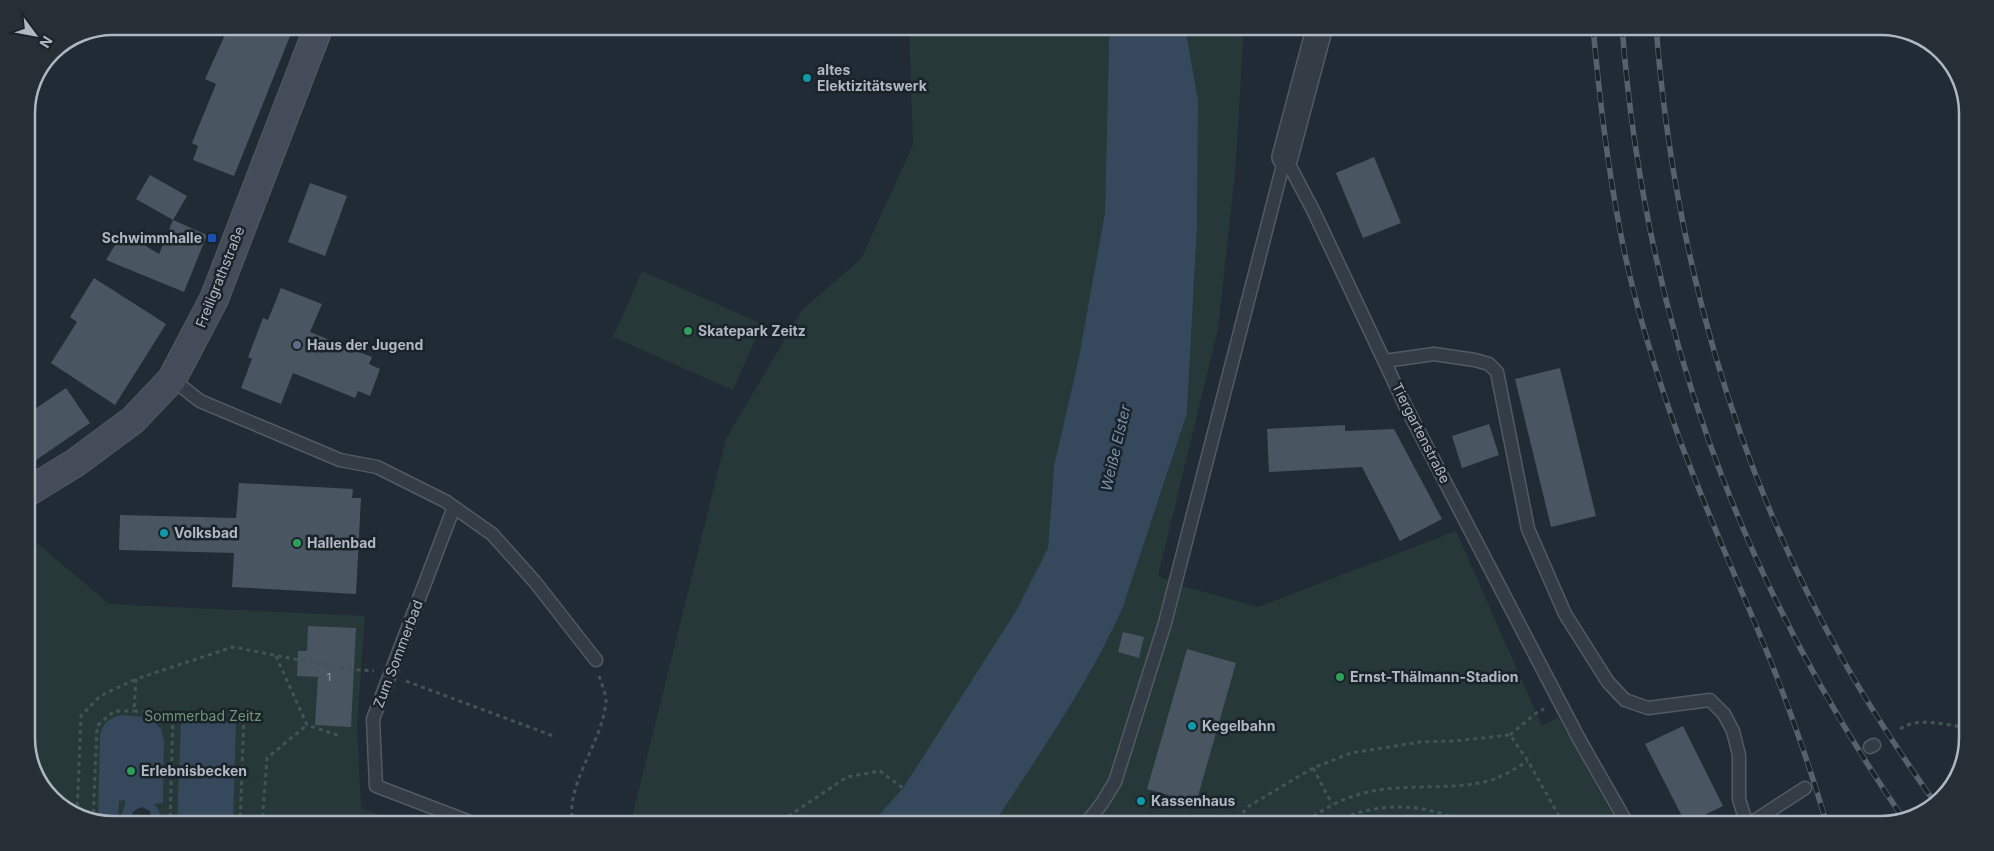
<svg xmlns="http://www.w3.org/2000/svg" width="1994" height="851" viewBox="0 0 1994 851" font-family="Inter,sans-serif">
<style>
.green{fill:#263938}
.water{fill:#36485b}
.building{fill:#495560}
.lines{fill:none;stroke-linecap:round;stroke-linejoin:round}
.lane-casing{stroke:#525a63;stroke-width:15}
.street-casing{stroke:#525a63;stroke-width:28}
.secondary-casing{stroke:#525a63;stroke-width:30}
.path{stroke:#425455;stroke-width:3;stroke-dasharray:4 4;stroke-linecap:butt}
.lane{stroke:#343d45;stroke-width:12}
.street{stroke:#343d45;stroke-width:25}
.secondary{stroke:#434c58;stroke-width:28}
.rail-casing{stroke:#57616c;stroke-width:5.5}
.rail{stroke:#1a222a;stroke-width:4;stroke-dasharray:11;stroke-linecap:butt}
.culture-dot{fill:#0f9aa8;stroke:#1a222a;stroke-width:2}
.transit-dot{fill:#1a4fb4;stroke:#1a222a;stroke-width:2}
.leisure-dot{fill:#2e9e5b;stroke:#1a222a;stroke-width:2}
.service-dot{fill:#5c6f8a;stroke:#1a222a;stroke-width:2}
.labels{text-anchor:middle;stroke-width:5;stroke-linejoin:round;paint-order:stroke}
.number-label{font-size:11px;fill:#969eaa}
.poi-label{font-size:14px;font-weight:bold;fill:#afb7c2;stroke:#1a222a;text-anchor:start}
.street-label{font-size:14px;fill:#afb7c2;stroke:#1a222a}
.park-label{font-size:14px;fill:#709676;stroke:#1a222a}
.water-label{font-size:15px;font-style:italic;fill:#7990a9;stroke:#1a222a}
.rim{fill:none;stroke:#afb7c2;stroke-width:2.5}
</style>
<rect width="100%" height="100%" fill="#212b35"/>
<g class="green">
<path d="M 909,26 L 1107,26 L 1109,38 L 1105,212 L 1079,357 L 1054,466 L 1048,548 L 1016,611 L 903,788 L 870,825 L 630,825 L 726,439 L 802,310 L 861,259 L 913,145 Z"/>
<path d="M 1185,26 L 1244,26 L 1235,173 L 1218,329 L 1158,576 L 1186,587 L 1258,607 L 1456,531 L 1542,726 L 1558,717 L 1618,825 L 993,825 C 1039,754 1089,684 1123,607 L 1187,413 L 1197,226 L 1198,100 Z"/>
<path d="M 642,271 L 762,324 L 733,390 L 613,337 Z"/>
<path d="M 30,537 L 109,604 L 365,616 L 357,724 L 361,808 L 404,825 L 150,825 L 152,819 L 150,811 L 142,807 C 134,809 127,816 134,825 L 113,825 L 80,818 L 44,791 L 26,744 L 26,540 Z"/>
</g>
<g class="water">
<path d="M 1107,26 L 1185,26 L 1198,100 L 1197,226 L 1187,413 L 1123,607 C 1089,684 1039,754 993,825 L 870,825 L 903,788 L 1016,611 L 1048,548 L 1054,466 L 1079,357 L 1105,212 L 1109,38 Z"/>
<path d="M 122,715 L 143,717 L 153,720 L 161,729 L 164,741 L 163,803 L 154,804 C 160,810 162,816 160,825 L 150,825 L 152,819 L 150,811 L 142,807 C 134,809 127,816 134,825 L 122,825 C 119,815 126,809 125,800 L 119,801 L 118,823 L 98,821 L 100,734 C 104,722 109,718 122,715 Z"/>
<path d="M 181,719 L 236,721 L 233,825 L 177,825 Z"/>
</g>
<g class="building">
<path d="M 229,26 L 241,26 L 257,33 L 260,26 L 294,26 L 234,176 L 193,160 L 198,146 L 192,143 L 216,84 L 205,79 Z"/>
<path d="M 1374,157 L 1401,223 L 1363,238 L 1336,173 Z"/>
<path d="M 150,175 L 187,196 L 173,220 L 136,199 Z"/>
<path d="M 310,183 L 347,196 L 325,256 L 288,242 Z"/>
<path d="M 173,220 L 207,235 L 184,292 L 106,260 L 123,232 L 159,254 Z"/>
<path d="M 94,278 L 166,324 L 115,405 L 51,363 L 77,322 L 70,317 Z"/>
<path d="M 281,288 L 322,304 L 310,332 L 372,357 L 369,364 L 380,369 L 370,396 L 358,391 L 355,398 L 293,373 L 281,404 L 241,388 L 252,359 L 248,357 L 263,318 L 268,320 Z"/>
<path d="M 1560,368 L 1596,516 L 1551,527 L 1515,379 Z"/>
<path d="M 66,388 L 90,423 L 26,467 L 26,415 Z"/>
<path d="M 1489,424 L 1499,455 L 1462,468 L 1452,436 Z"/>
<path d="M 1345,425 L 1345,431 L 1394,429 L 1442,519 L 1400,541 L 1362,467 L 1269,472 L 1267,429 Z"/>
<path d="M 239,483 L 353,489 L 352,498 L 361,498 L 356,594 L 232,587 L 234,553 L 119,550 L 120,515 L 236,518 Z"/>
<path d="M 308,626 L 356,628 L 351,727 L 315,725 L 318,677 L 297,676 L 298,651 L 307,651 Z"/>
<path d="M 1123,632 L 1144,637 L 1139,658 L 1118,652 Z"/>
<path d="M 1187,649 L 1236,663 L 1196,803 L 1147,789 Z"/>
<path d="M 1683,726 L 1723,806 L 1686,824 L 1645,744 Z"/>
</g>
<g class="lines">
<g class="lane-casing">
<g id="lane">
<path d="M 1285,157 L 1313,210 L 1405,405 L 1579,739 L 1628,825"/>
<path d="M 1385,361 L 1434,354 L 1475,360 L 1489,364 L 1497,372 L 1528,529 L 1565,614 L 1608,682 L 1625,700 L 1648,708 L 1710,700 L 1724,714 L 1733,731 L 1739,755 L 1739,799 L 1747,825"/>
<path d="M 172,379 L 200,401 L 340,460 L 377,467 L 445,501 L 492,534 L 535,582 L 596,660"/>
<path d="M 454,507 L 373,719 L 376,786 L 478,825"/>
<path d="M 1870,747 L 1874,745"/>
<path d="M 1085,825 L 1102,803 L 1115,782 L 1165,623 L 1285,157"/>
<path d="M 1748,825 L 1805,788"/>
</g>
</g>
<g class="street-casing">
<path id="street" d="M 1285,157 L 1320,26"/>
</g>
<g class="secondary-casing">
<path id="secondary" d="M 26,493 L 75,463 L 133,420 L 172,379 L 214,299 L 319,26"/>
</g>
<g class="path">
<path d="M 276,656 L 307,725 L 340,736"/>
<path d="M 406,681 L 556,737"/>
<path d="M 1900,729 C 1918,717 1942,724 1962,727"/>
<path d="M 1510,735 L 1536,713 L 1544,709"/>
<path d="M 1313,768 L 1332,804"/>
<path d="M 77,814 L 81,716 L 100,696 L 136,679"/>
<path d="M 93,821 L 97,726 L 114,711 L 134,711"/>
<path d="M 170,825 L 173,713"/>
<path d="M 240,825 L 244,715 L 134,711 L 136,679 L 233,647 L 346,669 L 374,671"/>
<path d="M 262,825 L 267,758 L 307,725"/>
<path d="M 573,825 C 564,784 603,743 606,701 C 606,693 601,683 599,675"/>
<path d="M 775,825 L 847,777 L 880,771 L 903,788"/>
<path d="M 1232,825 L 1249,806 L 1313,768 L 1351,753 L 1420,742 L 1454,741 L 1510,735 L 1528,761 L 1564,825"/>
<path d="M 1300,825 C 1318,813 1336,801 1357,795 C 1398,782 1442,791 1484,782 C 1500,779 1514,769 1528,761"/>
<path d="M 1329,825 C 1372,801 1425,801 1468,825"/>
</g>
<use href="#lane" class="lane"/>
<use href="#street" class="street"/>
<use href="#secondary" class="secondary"/>
<g class="rail-casing">
<g id="rail">
<path d="M 1593,26 C 1599,95 1607,163 1620,230 C 1633,299 1654,367 1677,432 C 1705,510 1740,585 1771,662 C 1792,715 1811,770 1827,825"/>
<path d="M 1622,26 C 1644,318 1738,577 1903,818"/>
<path d="M 1656,26 C 1673,247 1733,465 1842,658 C 1870,708 1902,756 1935,803"/>
</g>
</g>
<use href="#rail" class="rail"/>
</g>
<g class="culture-dot">
<circle cx="807" cy="78" r="5"/>
<circle cx="164" cy="533" r="5"/>
<circle cx="1192" cy="726" r="5"/>
<circle cx="1141" cy="801" r="5"/>
</g>
<rect class="transit-dot" x="207" y="233" width="10" height="10" rx="2.5"/>
<g class="leisure-dot">
<circle cx="688" cy="331" r="5"/>
<circle cx="297" cy="543" r="5"/>
<circle cx="1340" cy="677" r="5"/>
<circle cx="131" cy="771" r="5"/>
</g>
<circle class="service-dot" cx="297" cy="345" r="5"/>
<g class="labels">
<g class="number-label">
<text x="329" y="681">1</text>
</g>
<g class="poi-label">
<text x="817" y="75">altes<tspan x="817" dy="16">Elektizitätswerk</tspan></text>
<text x="202" y="243" text-anchor="end">Schwimmhalle</text>
<text x="698" y="336">Skatepark Zeitz</text>
<text x="307" y="350">Haus der Jugend</text>
<text x="174" y="538">Volksbad</text>
<text x="307" y="548">Hallenbad</text>
<text x="1350" y="682">Ernst-Thälmann-Stadion</text>
<text x="1202" y="731">Kegelbahn</text>
<text x="141" y="776">Erlebnisbecken</text>
<text x="1151" y="806">Kassenhaus</text>
</g>
<g class="street-label">
<text transform="translate(220 277) rotate(-68)" y="5">Freiligrathstraße</text>
<text transform="translate(1421 433) rotate(63)" y="5">Tiergartenstraße</text>
<text transform="translate(398 654) rotate(-69)" y="5">Zum Sommerbad</text>
</g>
<g class="park-label">
<text x="203" y="721">Sommerbad Zeitz</text>
</g>
<g class="water-label">
<text transform="translate(1116 448) rotate(-77)" y="5">Weiße Elster</text>
</g>
</g>
<path d="M0 0H1994V851H0ZM113 35H1881A78 78 0 0 1 1959 113V738A78 78 0 0 1 1881 816H113A78 78 0 0 1 35 738V113A78 78 0 0 1 113 35Z" fill="#262e36" fill-rule="evenodd"/>
<path class="rim" d="M113 35H1881A78 78 0 0 1 1959 113V738A78 78 0 0 1 1881 816H113A78 78 0 0 1 35 738V113A78 78 0 0 1 113 35Z"/>
<g transform="translate(35 35) rotate(122)" stroke="#1a222a" stroke-width="4" paint-order="stroke">
<path d="M0-4L9 19L0 12L-9 19Z" fill="#afb7c2"/>
<text y="-8" font-size="14" font-weight="bold" text-anchor="middle" fill="#afb7c2">N</text>
</g>
</svg>
